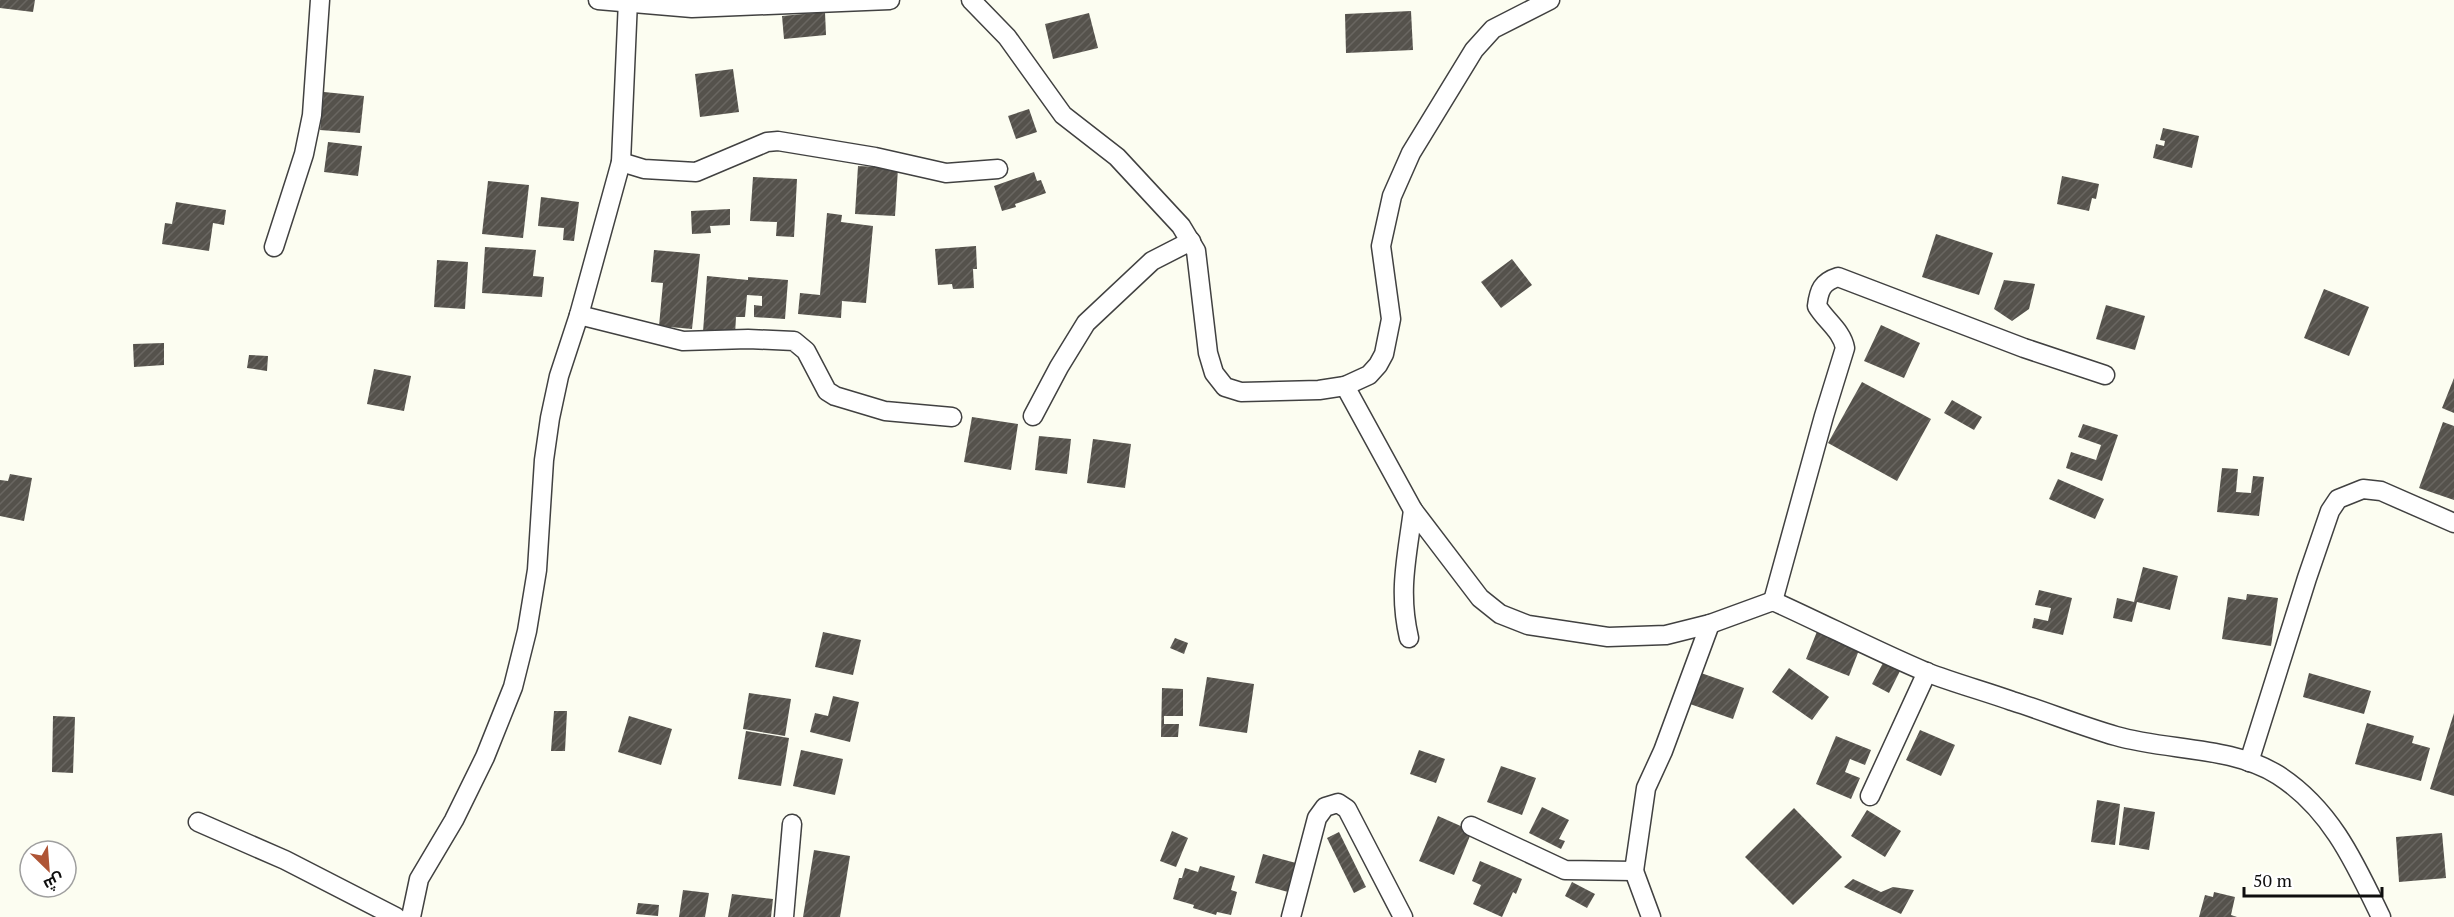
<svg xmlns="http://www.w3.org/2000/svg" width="2454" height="917" viewBox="0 0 2454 917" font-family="'PT Serif',Cairo,serif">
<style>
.building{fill:url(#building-hatch)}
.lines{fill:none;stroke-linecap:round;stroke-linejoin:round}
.street-casing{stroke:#414141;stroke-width:21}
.street{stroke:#fff;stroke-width:18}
</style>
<defs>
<pattern id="building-hatch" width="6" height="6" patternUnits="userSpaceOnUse" patternTransform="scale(1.5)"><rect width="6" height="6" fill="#55524c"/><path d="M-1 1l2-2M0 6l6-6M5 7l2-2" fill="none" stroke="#696661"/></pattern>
</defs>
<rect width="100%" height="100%" fill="#fcfdf1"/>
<g class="building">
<path d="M 0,0 L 35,0 L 33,12 L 0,8 Z"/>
<path d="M 1411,11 L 1413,50 L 1346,53 L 1345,14 Z"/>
<path d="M 825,12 L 826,35 L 784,39 L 782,16 Z"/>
<path d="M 1089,13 L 1098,48 L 1053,59 L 1045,24 Z"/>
<path d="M 733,69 L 739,112 L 700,117 L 695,74 Z"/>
<path d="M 324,92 L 364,96 L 360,133 L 320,130 Z"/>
<path d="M 1029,109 L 1037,132 L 1016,139 L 1008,116 Z"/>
<path d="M 2163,128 L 2199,136 L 2192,168 L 2153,158 L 2156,144 L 2164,146 L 2165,141 L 2160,140 Z"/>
<path d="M 328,142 L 362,146 L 358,176 L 324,172 Z"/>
<path d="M 858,166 L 898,168 L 895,216 L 855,214 Z"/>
<path d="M 1034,172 L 1037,181 L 1041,180 L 1046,193 L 1015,204 L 1016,207 L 1002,211 L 994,186 Z"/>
<path d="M 2062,176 L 2099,184 L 2096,199 L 2092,198 L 2089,211 L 2057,204 Z"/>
<path d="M 753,177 L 797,179 L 794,237 L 776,236 L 777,222 L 750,221 Z"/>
<path d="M 488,181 L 529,185 L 523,238 L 482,234 Z"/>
<path d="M 541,197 L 579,202 L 574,241 L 563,240 L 564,228 L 538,226 Z"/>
<path d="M 176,202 L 226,210 L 224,225 L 213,223 L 209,251 L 162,244 L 165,223 L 172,224 Z"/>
<path d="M 730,209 L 730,225 L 710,226 L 711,233 L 692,234 L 691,211 Z"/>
<path d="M 827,213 L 842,215 L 841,222 L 873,226 L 866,303 L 842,301 L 841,318 L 798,314 L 800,293 L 820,295 Z"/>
<path d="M 1936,234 L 1993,253 L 1979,295 L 1922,277 Z"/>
<path d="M 976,246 L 977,269 L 973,269 L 974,288 L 953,289 L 952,284 L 938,285 L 935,249 Z"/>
<path d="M 485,247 L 536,250 L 533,276 L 544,277 L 542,297 L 482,293 Z"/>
<path d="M 654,250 L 700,254 L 692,329 L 659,326 L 663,283 L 651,282 Z"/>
<path d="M 1512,259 L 1532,285 L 1501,308 L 1481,282 Z"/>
<path d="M 437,260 L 468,262 L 465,309 L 434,307 Z"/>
<path d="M 707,276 L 748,280 L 748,277 L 788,280 L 785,319 L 754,317 L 754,305 L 762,306 L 762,296 L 747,295 L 745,317 L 736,317 L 735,335 L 703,332 Z"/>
<path d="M 2004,280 L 2035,284 L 2029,309 L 2012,321 L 1994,309 Z"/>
<path d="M 2324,289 L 2369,307 L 2349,356 L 2304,338 Z"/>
<path d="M 2106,305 L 2145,316 L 2135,350 L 2096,339 Z"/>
<path d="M 1881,325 L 1920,343 L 1904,378 L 1864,361 Z"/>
<path d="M 164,343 L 164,365 L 134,367 L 133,344 Z"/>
<path d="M 249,355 L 268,356 L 267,371 L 247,368 Z"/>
<path d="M 374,369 L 411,376 L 404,411 L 367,404 Z"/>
<path d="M 2454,378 L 2454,413 L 2442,408 Z"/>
<path d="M 1862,382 L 1931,419 L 1897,481 L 1828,443 Z"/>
<path d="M 1952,400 L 1982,417 L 1974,430 L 1944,413 Z"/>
<path d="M 972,417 L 1018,424 L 1011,470 L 964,462 Z"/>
<path d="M 2443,422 L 2454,426 L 2454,500 L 2419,488 Z"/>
<path d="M 2083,424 L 2118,435 L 2102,481 L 2066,468 L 2071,452 L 2096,460 L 2101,445 L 2078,437 Z"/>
<path d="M 1039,436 L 1071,439 L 1067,474 L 1035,470 Z"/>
<path d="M 1093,439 L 1131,444 L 1125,488 L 1087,483 Z"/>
<path d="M 2222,468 L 2238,469 L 2236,492 L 2251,493 L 2253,476 L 2264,477 L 2259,516 L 2217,512 Z"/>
<path d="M 10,474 L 32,478 L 24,521 L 0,516 L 0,480 L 8,481 Z"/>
<path d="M 2058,479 L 2104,499 L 2095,519 L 2049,499 Z"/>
<path d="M 2143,567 L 2178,576 L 2170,610 L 2137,602 L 2132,622 L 2113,618 L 2117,598 L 2134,602 Z"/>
<path d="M 2039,590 L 2072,598 L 2063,635 L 2032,628 L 2034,618 L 2048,621 L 2051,608 L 2035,605 Z"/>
<path d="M 2247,594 L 2278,598 L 2271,646 L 2222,639 L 2228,597 L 2246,600 Z"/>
<path d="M 1818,629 L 1861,645 L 1849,676 L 1806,659 Z"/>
<path d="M 823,632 L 861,640 L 853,675 L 815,667 Z"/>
<path d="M 1175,638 L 1188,643 L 1184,654 L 1170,648 Z"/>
<path d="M 1885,659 L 1902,667 L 1889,693 L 1872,684 Z"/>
<path d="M 1789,668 L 1829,697 L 1812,720 L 1772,692 Z"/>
<path d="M 1701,673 L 1744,688 L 1733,719 L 1690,704 Z"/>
<path d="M 2309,673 L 2371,691 L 2364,714 L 2303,697 Z"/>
<path d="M 1207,677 L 1254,684 L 1247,733 L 1199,726 Z"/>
<path d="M 1162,688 L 1183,689 L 1183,716 L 1164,716 L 1164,724 L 1179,724 L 1178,737 L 1161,737 Z"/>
<path d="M 749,693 L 791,699 L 785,736 L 743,729 Z"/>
<path d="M 833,696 L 859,702 L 850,742 L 810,732 L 815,713 L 828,716 Z"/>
<path d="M 554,711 L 567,711 L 565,751 L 551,751 Z"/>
<path d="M 2454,713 L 2454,796 L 2430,789 Z"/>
<path d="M 53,716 L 75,717 L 73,773 L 52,772 Z"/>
<path d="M 629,716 L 672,729 L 661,765 L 618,752 Z"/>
<path d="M 2367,723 L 2414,736 L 2412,743 L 2430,748 L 2421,781 L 2355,764 Z"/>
<path d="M 1920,730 L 1955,745 L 1941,776 L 1906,760 Z"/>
<path d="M 746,731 L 789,738 L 781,786 L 738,779 Z"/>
<path d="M 1836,736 L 1871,750 L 1865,765 L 1850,759 L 1845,772 L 1860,778 L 1851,799 L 1816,784 Z"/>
<path d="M 801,750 L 843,759 L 835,795 L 793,786 Z"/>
<path d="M 1419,750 L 1445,759 L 1436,783 L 1410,774 Z"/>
<path d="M 1501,766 L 1536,778 L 1522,815 L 1487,802 Z"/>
<path d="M 2097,800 L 2120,804 L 2115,845 L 2091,842 Z"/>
<path d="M 1542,807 L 1569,820 L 1559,839 L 1565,841 L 1561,849 L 1529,833 Z"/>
<path d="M 2124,807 L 2155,812 L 2149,850 L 2119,845 Z"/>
<path d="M 1794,808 L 1842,857 L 1793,905 L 1745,857 Z"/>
<path d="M 1867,810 L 1901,831 L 1885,857 L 1851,836 Z"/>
<path d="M 1438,816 L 1472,831 L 1454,875 L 1419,861 Z"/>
<path d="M 1172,831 L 1188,838 L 1176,867 L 1160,861 Z"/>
<path d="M 1339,832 L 1366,887 L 1354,893 L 1327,838 Z"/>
<path d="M 2442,833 L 2446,878 L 2399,882 L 2396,837 Z"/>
<path d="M 814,850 L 850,856 L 840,917 L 803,917 Z"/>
<path d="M 1263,854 L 1296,863 L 1288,892 L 1255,883 Z"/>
<path d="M 1480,861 L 1522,879 L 1516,894 L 1513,892 L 1502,917 L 1473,904 L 1481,885 L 1472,881 Z"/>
<path d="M 1200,866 L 1235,876 L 1231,890 L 1237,892 L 1231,915 L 1217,912 L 1216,915 L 1193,908 L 1194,905 L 1173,899 L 1179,878 L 1182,878 L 1185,868 L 1198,872 Z"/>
<path d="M 1853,879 L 1881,892 L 1893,887 L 1914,890 L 1901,914 L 1844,887 Z"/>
<path d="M 1572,882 L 1595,894 L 1587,908 L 1565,896 Z"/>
<path d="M 683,890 L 709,893 L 705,917 L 679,917 Z"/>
<path d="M 2214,892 L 2235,897 L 2231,915 L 2237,917 L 2199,917 L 2205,895 L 2213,897 Z"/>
<path d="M 732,894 L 773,899 L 771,917 L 728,917 Z"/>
<path d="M 638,903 L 659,905 L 658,916 L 636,914 Z"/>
</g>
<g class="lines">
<g class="street-casing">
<g id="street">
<path d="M 598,0 L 692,8 L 890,0"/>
<path d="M 971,0 L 1007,37 L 1063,115 L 1117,157 L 1181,226 L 1196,251 L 1208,353 L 1214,373 L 1225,387 L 1241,392 L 1319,390 L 1345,386 L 1369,375 L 1378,365 L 1384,354 L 1391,319 L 1381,246 L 1392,196 L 1411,153 L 1474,50 L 1493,29 L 1550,0"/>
<path d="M 621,162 L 644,169 L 696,172 L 767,142 L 778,141 L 875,157 L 946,173 L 998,169"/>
<path d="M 274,247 L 304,154 L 312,115 L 320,0"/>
<path d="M 579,315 L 683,341 L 748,339 L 794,341 L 806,351 L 827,391 L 835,396 L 885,411 L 952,417"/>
<path d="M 1345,386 L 1413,510 L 1480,598 L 1500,614 L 1528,625 L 1608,637 L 1666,635 L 1710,624 L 1773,601 C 1824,624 1874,650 1926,672 C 1954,683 1984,691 2012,701 C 2047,712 2081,726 2116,736 C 2168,751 2231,746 2278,775 C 2331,809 2355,863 2381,917"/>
<path d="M 1033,416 L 1059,367 L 1086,323 L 1152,261 L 1191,241"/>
<path d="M 1773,601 L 1824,416 L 1845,348 C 1842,331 1826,321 1817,306 C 1819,290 1822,282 1838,277 L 2024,348 L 2105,375"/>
<path d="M 1409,638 C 1398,591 1407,557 1413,510"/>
<path d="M 2249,762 L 2307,578 L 2330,511 L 2338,499 L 2363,489 L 2381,491 L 2454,523"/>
<path d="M 1870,796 L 1927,672"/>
<path d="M 198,822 L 285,860 L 396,917"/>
<path d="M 1471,826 L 1565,870 L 1634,871 L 1646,788 L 1663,751 L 1710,624"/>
<path d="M 1634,871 L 1651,917"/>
<path d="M 411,917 L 419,879 L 454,820 L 485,757 L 513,687 L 527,631 L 537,570 L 544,460 L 550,418 L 559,376 L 579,315 L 621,162 L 628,0"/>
<path d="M 784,917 L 792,824"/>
<path d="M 1291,917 L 1317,818 L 1325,807 L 1338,803 L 1347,809 L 1403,917"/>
</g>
</g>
<use href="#street" class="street"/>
</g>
<g transform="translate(48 869) rotate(155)"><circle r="28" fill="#ffffff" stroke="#9f9f9f" stroke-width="1.5"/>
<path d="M0-4.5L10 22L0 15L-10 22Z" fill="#af5536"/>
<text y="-9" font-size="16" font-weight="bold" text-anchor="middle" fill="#0e0e0e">ش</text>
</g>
<path d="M2244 887v9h138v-9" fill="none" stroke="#0e0e0e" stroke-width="3"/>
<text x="2253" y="887" font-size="18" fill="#0e0e0e" stroke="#ffffff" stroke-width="4.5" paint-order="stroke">50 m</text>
</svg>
